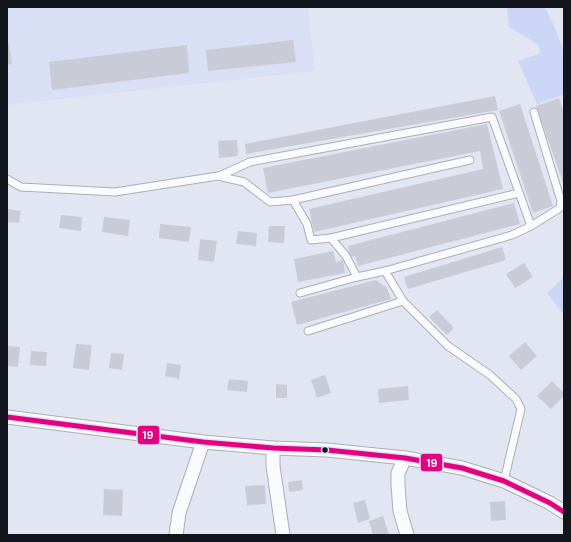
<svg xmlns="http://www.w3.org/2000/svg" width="571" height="542" viewBox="0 0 571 542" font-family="'DM Sans',sans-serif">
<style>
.built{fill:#d9e0f6}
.green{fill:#cbd6f7}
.building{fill:#c9ccd6}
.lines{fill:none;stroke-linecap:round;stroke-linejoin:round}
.lane-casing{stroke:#aaaeb8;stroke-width:9}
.street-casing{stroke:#aaaeb8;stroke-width:15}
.lane{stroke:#fbfbfd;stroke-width:7}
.street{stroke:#fbfbfd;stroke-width:13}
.bus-1-casing{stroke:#dce3f9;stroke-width:8}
.bus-1{stroke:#e5007d;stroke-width:5}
.bus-dot{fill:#13151c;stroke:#dce3f9;stroke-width:1.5}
.line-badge{stroke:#dce3f9;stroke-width:1.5}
.badge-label{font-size:11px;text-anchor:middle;font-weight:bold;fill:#fff}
</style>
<rect width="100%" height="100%" fill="#e2e6f3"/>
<path class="built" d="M 7,7 L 308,7 L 315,71 L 7,105 Z"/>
<g class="green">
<path d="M 507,7 L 545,7 L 555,28 L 564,52 L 564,100 L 562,95 L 537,104 L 518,61 L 541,53 L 537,44 L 509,27 Z"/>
<path d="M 564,277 L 564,315 L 547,293 Z"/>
</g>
<g class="building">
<path d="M 293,40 L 296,62 L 208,71 L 206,50 Z"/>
<path d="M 7,43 L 9,43 L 12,64 L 7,65 Z"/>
<path d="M 187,45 L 189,73 L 52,90 L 49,62 Z"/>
<path d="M 495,96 L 498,110 L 246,154 L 245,144 Z"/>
<path d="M 559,98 L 564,113 L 564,185 L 536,106 Z"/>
<path d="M 520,104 L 553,206 L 533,213 L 499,111 Z"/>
<path d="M 487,124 L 503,189 L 314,232 L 309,209 L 483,169 L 480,151 L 268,193 L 263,168 Z"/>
<path d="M 237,140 L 238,156 L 219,158 L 218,141 Z"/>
<path d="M 514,203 L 520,224 L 358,266 L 355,256 L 350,257 L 348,246 Z"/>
<path d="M 7,209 L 21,211 L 19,223 L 7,222 Z"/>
<path d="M 61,215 L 82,217 L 81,231 L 59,228 Z"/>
<path d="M 104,217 L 130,220 L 128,236 L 102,232 Z"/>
<path d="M 160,224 L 191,227 L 189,242 L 159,238 Z"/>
<path d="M 269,226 L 285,226 L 284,243 L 268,242 Z"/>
<path d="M 238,231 L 257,233 L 256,246 L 236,244 Z"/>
<path d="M 200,239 L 217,241 L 214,262 L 198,260 Z"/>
<path d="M 502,247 L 506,260 L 408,289 L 404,277 Z"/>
<path d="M 333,251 L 336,262 L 343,260 L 345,273 L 298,282 L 294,259 Z"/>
<path d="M 524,263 L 533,277 L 515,288 L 506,274 Z"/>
<path d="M 376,280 L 387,288 L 391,299 L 297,325 L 291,302 Z"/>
<path d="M 437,310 L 454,328 L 447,335 L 429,317 Z"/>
<path d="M 525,342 L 537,356 L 521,370 L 509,356 Z"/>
<path d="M 76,344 L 92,345 L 89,370 L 73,368 Z"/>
<path d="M 7,346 L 20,347 L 18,367 L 7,366 Z"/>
<path d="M 31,351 L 47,352 L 46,366 L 30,365 Z"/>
<path d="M 111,353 L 124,354 L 122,370 L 109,368 Z"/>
<path d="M 167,363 L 181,365 L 179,379 L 165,376 Z"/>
<path d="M 325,375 L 331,393 L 317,398 L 311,380 Z"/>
<path d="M 229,379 L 248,381 L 247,392 L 227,390 Z"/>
<path d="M 552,381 L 564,393 L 564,396 L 551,409 L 537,396 Z"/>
<path d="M 276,384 L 287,385 L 287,398 L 276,398 Z"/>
<path d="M 408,386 L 409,400 L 379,403 L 378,389 Z"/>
<path d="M 302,480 L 303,490 L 289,492 L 288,482 Z"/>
<path d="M 265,485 L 266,504 L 247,505 L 245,486 Z"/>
<path d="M 104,489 L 123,490 L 122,516 L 103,515 Z"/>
<path d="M 365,500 L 370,519 L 358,523 L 353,503 Z"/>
<path d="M 505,501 L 506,520 L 491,521 L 490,502 Z"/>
<path d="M 383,516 L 389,535 L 373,535 L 369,521 Z"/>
</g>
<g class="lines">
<g class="lane-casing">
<g id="lane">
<path d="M 219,176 L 250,162 L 492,117 L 531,226 L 560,208 L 561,201 L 534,112"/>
<path d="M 7,179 L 21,187 L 115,192 L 218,176 L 244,182 L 270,202 L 293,200 L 307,224 L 311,240 L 331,238 L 346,256 L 357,277 L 385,271 L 403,301 L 448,346 L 490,375 L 516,399 L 521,409 L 504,481"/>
<path d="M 293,200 L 470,160"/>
<path d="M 331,238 L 519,193"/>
<path d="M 385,271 L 512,235 L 531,226"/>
<path d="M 300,293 L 357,277"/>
<path d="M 308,331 L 403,301"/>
</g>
</g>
<g class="street-casing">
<g id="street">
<path d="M 7,417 L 203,442 L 273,448 L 327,450 L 405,458 L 462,468 L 504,481 L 550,503 L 564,512"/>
<path d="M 273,448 L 273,466 L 283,535"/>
<path d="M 405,458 L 398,473 L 398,485 L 400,511 L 407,535"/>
<path d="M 176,535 L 179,513 L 203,442"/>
</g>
</g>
<use href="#lane" class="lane"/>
<use href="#street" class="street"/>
<g class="bus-1-casing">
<path id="bus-1" d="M 7,417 L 203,442 L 273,448 L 327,450 L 405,458 L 462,468 L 504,481 L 550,503 L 564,512"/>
</g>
<use href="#bus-1" class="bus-1"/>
</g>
<circle class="bus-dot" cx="325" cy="450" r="3.5"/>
<g class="line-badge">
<rect x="137" y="425" width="23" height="20" rx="4" fill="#e5007d"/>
<rect x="420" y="453" width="23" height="19" rx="4" fill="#e5007d"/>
</g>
<g class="badge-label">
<text x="148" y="439">19</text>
<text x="432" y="467">19</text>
</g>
<rect width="571" height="542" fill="none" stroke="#13151c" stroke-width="16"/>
</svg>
